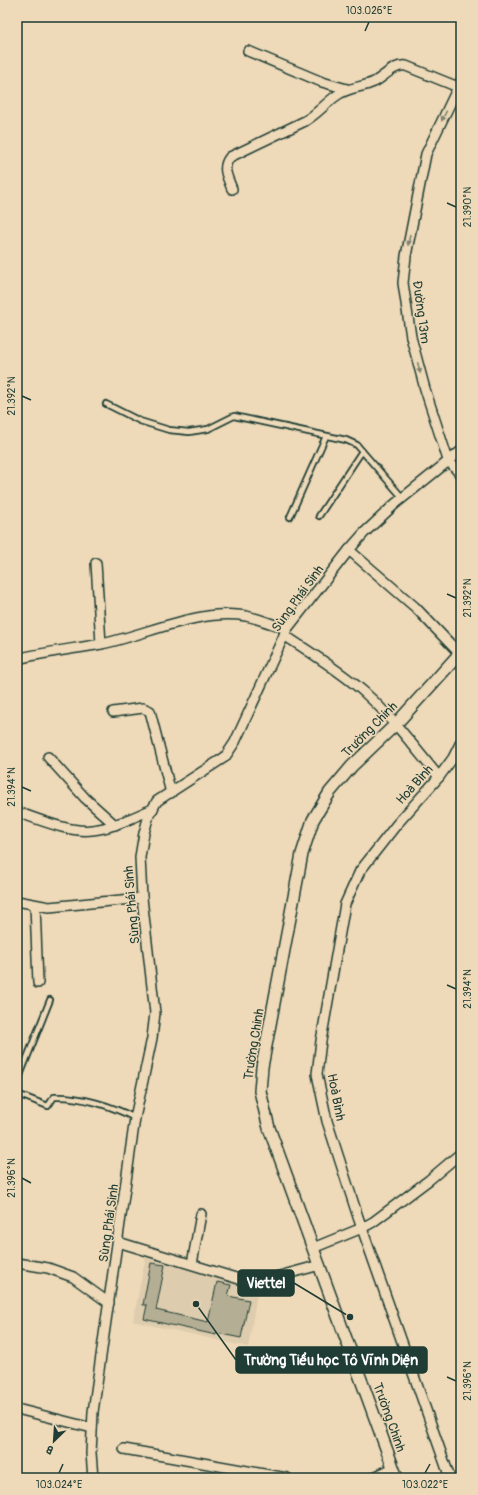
<svg xmlns="http://www.w3.org/2000/svg" width="478" height="1495" viewBox="0 0 478 1495" font-family="Pangolin,sans-serif">
<style>
.built{fill:#ddccad}
.building{fill:#b4ae94;stroke:#1f3d34}
.lines{fill:none;stroke-linecap:round;stroke-linejoin:round}
.service-casing{stroke:#1f3d34;stroke-width:8}
.minor-casing{stroke:#1f3d34;stroke-width:12}
.tertiary-casing{stroke:#1f3d34;stroke-width:14}
.service{stroke:#eed9b8;stroke-width:4.5}
.minor{stroke:#eed9b8;stroke-width:9}
.tertiary{stroke:#eed9b8;stroke-width:11}
.oneway{fill:#7c836f}
.ticks{fill:none;stroke:#1f3d34;stroke-width:1.5}
.labels{text-anchor:middle;stroke-width:3;stroke-linejoin:round;paint-order:stroke}
.street-label{font-size:13px;fill:#1f3d34;stroke:#eed9b8}
.leader{fill:none;stroke:#1f3d34;stroke-width:1.5}
.callout-dot{fill:#1f3d34;stroke:#eed9b8;stroke-width:1.5}
.callout{fill:#1f3d34;stroke:#1f3d34;stroke-width:1.5}
.callout-label{font-size:14px;text-anchor:middle;font-weight:bold;fill:#fff}
.neatline{fill:none;stroke:#1f3d34;stroke-width:1.5}
.ticks-label{font-size:10px;text-anchor:middle;fill:#1f3d34}
</style>
<rect width="100%" height="100%" fill="#eed9b8"/>
<filter id="ink" filterUnits="userSpaceOnUse"><feTurbulence type="fractalNoise" baseFrequency=".025" numOctaves="2"/><feDisplacementMap in="SourceGraphic" scale="8" xChannelSelector="R" yChannelSelector="G"/><feConvolveMatrix kernelMatrix="1 2 1 2 8 2 1 2 1" color-interpolation-filters="sRGB"/></filter>
<g filter="url(#ink)">
<path class="built" d="M 146,1256 L 242,1285 L 258,1288 L 248,1347 L 133,1321 Z"/>
<path class="building" d="M 151,1263 L 165,1265 L 156,1310 L 208,1322 L 217,1282 L 231,1285 L 228,1296 L 249,1300 L 241,1338 L 216,1333 L 216,1335 L 144,1319 L 147,1305 L 143,1305 Z"/>
<g class="lines">
<g class="service-casing">
<g id="service">
<path d="M 106,404 L 140,421 L 169,430 L 189,432 L 208,429 L 234,416 L 346,440 L 357,445 L 362,451 L 402,497"/>
<path d="M 319,516 L 362,451"/>
<path d="M 290,517 L 326,436"/>
<path d="M 17,1083 L 50,1000"/>
<path d="M 17,1090 L 20,1095 L 48,1106 L 54,1097 C 81,1096 112,1106 135,1118"/>
</g>
</g>
<g class="minor-casing">
<g id="minor">
<path d="M 248,51 L 322,82 L 347,89"/>
<path d="M 461,81 L 426,154 L 406,256 L 403,283 L 411,337 L 425,389 L 448,460 L 461,475"/>
<path d="M 232,189 C 228,178 221,168 230,157 L 305,121 C 317,114 325,104 336,96 C 348,87 361,88 374,82 C 384,77 394,64 406,66 L 458,87"/>
<path d="M 349,550 L 415,607 L 459,653"/>
<path d="M 96,563 L 101,644"/>
<path d="M 284,635 C 311,653 339,670 364,692 C 392,717 415,748 439,777"/>
<path d="M 17,659 C 45,652 73,649 101,644 C 146,635 200,608 246,616 C 260,619 274,625 287,629"/>
<path d="M 113,712 L 143,708 L 150,711 L 171,793"/>
<path d="M 48,757 L 85,798 L 115,825"/>
<path d="M 17,812 C 38,819 70,833 92,830 C 113,828 133,817 153,809"/>
<path d="M 17,901 L 49,907 L 142,898"/>
<path d="M 35,905 L 38,983"/>
<path d="M 118,1242 L 239,1279 L 261,1281 L 320,1265"/>
<path d="M 313,1248 L 362,1228 L 373,1222 L 429,1180 L 461,1153"/>
<path d="M 17,1263 L 48,1268 L 73,1277 L 109,1303"/>
<path d="M 192,1264 L 201,1214"/>
<path d="M 17,1409 L 92,1428"/>
<path d="M 124,1449 L 287,1478"/>
<path d="M 93,1478 L 91,1453 L 93,1412 L 135,1118 L 152,1038 L 155,1013 L 142,898 L 140,857 L 144,833 L 149,815 L 157,801 L 225,757 L 235,742 L 287,629 L 349,550 L 364,533 L 395,504 L 461,451"/>
<path d="M 372,1478 L 393,1468"/>
<path d="M 450,1478 L 358,1217 L 327,1121 L 317,1074 L 321,1041 L 345,904 L 360,871 L 397,824 L 439,777 L 453,758 L 461,742"/>
</g>
</g>
<g class="tertiary-casing">
<path id="tertiary" d="M 397,1478 L 269,1128 L 260,1091 L 262,1067 L 302,854 L 313,820 L 330,792 L 352,766 L 396,724 L 461,652"/>
</g>
<use href="#service" class="service"/>
<use href="#minor" class="minor"/>
<use href="#tertiary" class="tertiary"/>
</g>
<defs><path id="oneway-solid" d="M-6-.8H1V-3.2L6.5 0L1 3.2V.8H-6Z"/></defs>
<g class="oneway">
<use href="#oneway-solid" transform="translate(444 116) rotate(116)"/>
<use href="#oneway-solid" transform="translate(409 240) rotate(100)"/>
<use href="#oneway-solid" transform="translate(419 368) rotate(76)"/>
</g>
</g>
<path class="ticks" d="M 365,31 L 369,22M 447,203 L 456,207M 22,396 L 31,400M 447,594 L 456,598M 22,787 L 31,791M 447,985 L 456,989M 22,1178 L 31,1183M 447,1377 L 456,1381M 59,1473 L 63,1464M 425,1473 L 430,1464"/>
<g class="labels">
<g class="street-label">
<text transform="translate(422 312) rotate(82)" y="5">Đường 13m</text>
<text transform="translate(297 598) rotate(-54)" y="5">Sùng Phái Sinh</text>
<text transform="translate(369 729) rotate(-45)" y="5">Trường Chinh</text>
<text transform="translate(414 784) rotate(-48)" y="5">Hoà Bình</text>
<text transform="translate(131 905) rotate(-95)" y="5">Sùng Phái Sinh</text>
<text transform="translate(253 1044) rotate(-81)" y="5">Trường Chinh</text>
<text transform="translate(337 1097) rotate(79)" y="5">Hoà Bình</text>
<text transform="translate(108 1223) rotate(-82)" y="5">Sùng Phái Sinh</text>
<text transform="translate(390 1417) rotate(70)" y="5">Trường Chinh</text>
</g>
</g>
<path class="leader" d="M350 1317L294 1283M196 1304L236 1360"/>
<g class="callout-dot">
<circle cx="350" cy="1317" r="4"/>
<circle cx="196" cy="1304" r="4"/>
</g>
<g class="callout">
<rect x="238" y="1270" width="56" height="26" rx="4"/>
<rect x="236" y="1347" width="191" height="26" rx="4"/>
</g>
<g class="callout-label">
<text x="266" y="1288">Viettel</text>
<text x="331" y="1365">Trường Tiểu học Tô Vĩnh Diện</text>
</g>
<rect width="478" height="1495" fill="none" stroke="#eed9b8" stroke-width="44"/>
<g transform="translate(54 1441) rotate(205)" stroke="#eed9b8" stroke-width="3" paint-order="stroke">
<path d="M0-3L7 15L0 10L-7 15Z" fill="#1f3d34"/>
<text y="-6" font-size="11" font-weight="bold" text-anchor="middle" fill="#1f3d34">B</text>
</g>
<rect x="22" y="22" width="434" height="1451" class="neatline"/>
<g class="ticks-label">
<text x="369" y="14">103.026°E</text>
<text transform="translate(467 207) rotate(-90)" y="4">21.390°N</text>
<text transform="translate(11 396) rotate(-90)" y="4">21.392°N</text>
<text transform="translate(467 598) rotate(-90)" y="4">21.392°N</text>
<text transform="translate(11 787) rotate(-90)" y="4">21.394°N</text>
<text transform="translate(467 989) rotate(-90)" y="4">21.394°N</text>
<text transform="translate(11 1178) rotate(-90)" y="4">21.396°N</text>
<text transform="translate(467 1381) rotate(-90)" y="4">21.396°N</text>
<text x="59" y="1488">103.024°E</text>
<text x="425" y="1488">103.022°E</text>
</g>
</svg>
